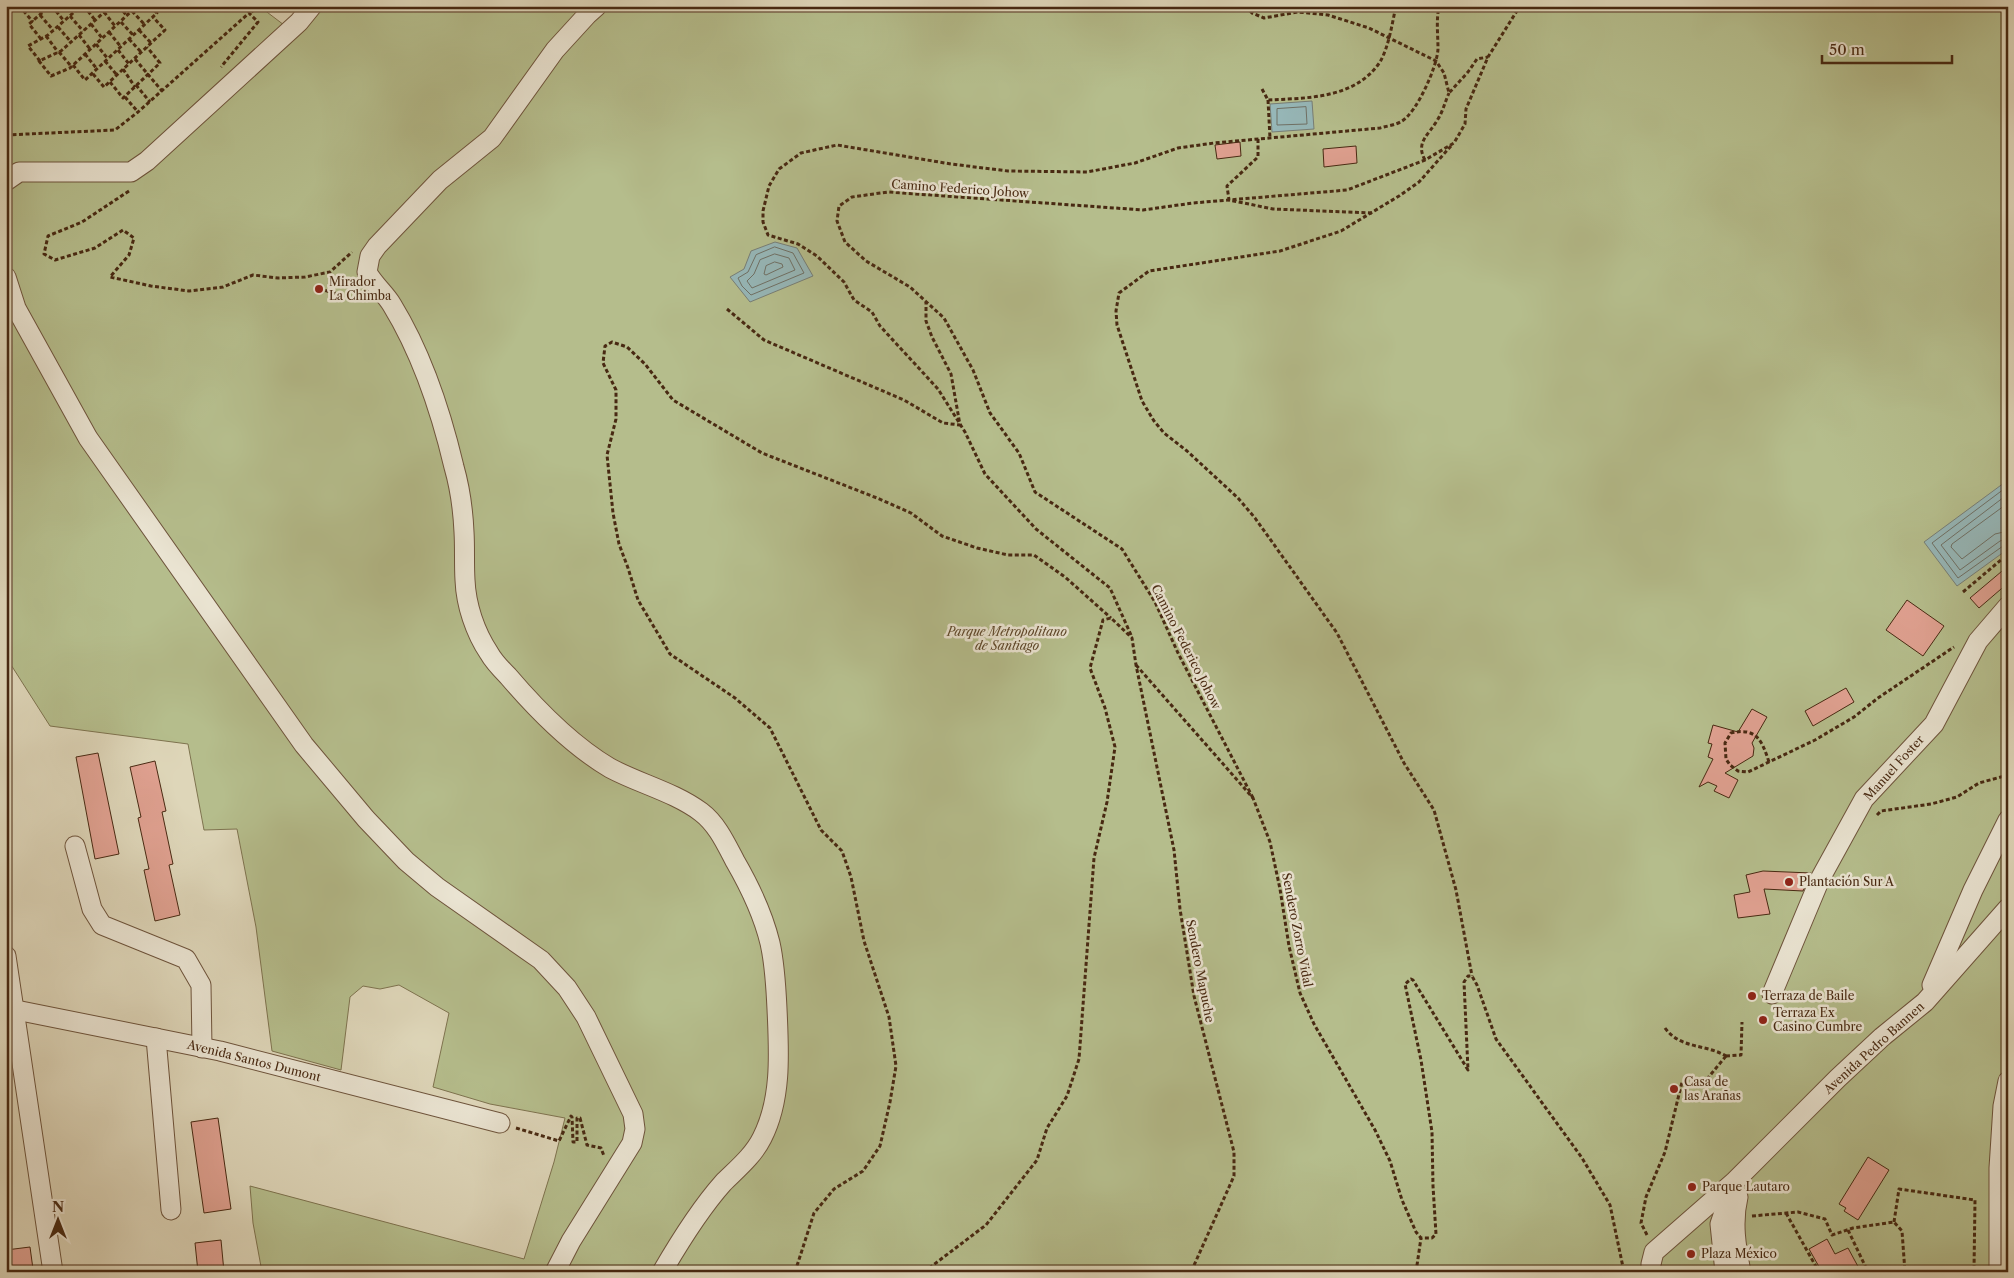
<svg xmlns="http://www.w3.org/2000/svg" width="2014" height="1278" viewBox="0 0 2014 1278" font-family="'Libre Caslon Text',serif">
<style>
.green{fill:#b5bd8c;stroke:#7e734f}
.water{fill:#96b7b8;stroke:#777e76}
.lines{fill:none;stroke-linecap:round;stroke-linejoin:round}
.shore{stroke:#6f7065;stroke-width:1}
.building{fill:#e0a191;stroke:#482912}
.minor-casing{stroke:#6e543c;stroke-width:21}
.path{stroke:#482912;stroke-width:3;stroke-dasharray:4 2.5;stroke-linecap:butt}
.minor{stroke:#eae4d2;stroke-width:19}
.rail{stroke:#482912;stroke-width:4;stroke-dasharray:9 9;stroke-linecap:butt}
.poi-dot{fill:#8f2418;stroke:#eae4d2;stroke-width:2}
.labels{text-anchor:middle;stroke-width:5;stroke-linejoin:round;paint-order:stroke}
.street-label{font-size:12px;fill:#482912;stroke:#eae4d2}
.poi-label{font-size:12px;fill:#482912;stroke:#eae4d2;text-anchor:start}
.park-label{font-size:12px;font-style:italic;fill:#5e472a;stroke:#eae4d2}
</style>
<rect width="100%" height="100%" fill="#ded6b9"/>
<filter id="stains"><feTurbulence type="fractalNoise" baseFrequency=".004" numOctaves="4"/><feColorMatrix values="0 0 0 0 .2 0 0 0 0 .09 0 0 0 0 .02 0 0 0 .5 -.17"/></filter>
<radialGradient id="worn" r=".72"><stop offset=".6" stop-color="#630" stop-opacity="0"/><stop offset="1" stop-color="#630" stop-opacity=".3"/></radialGradient>
<path class="green" d="M 6,6 L 259,6 L 284,25 L 300,6 L 2008,6 L 2008,1272 L 262,1272 L 253,1223 L 250,1186 L 524,1259 L 554,1162 L 565,1118 L 490,1104 L 433,1087 L 449,1013 L 399,985 L 380,989 L 363,986 L 350,997 L 341,1070 L 272,1051 L 256,927 L 237,829 L 204,830 L 188,744 L 50,726 L 6,657 Z"/>
<g class="water">
<path d="M 1312,101 L 1314,129 L 1272,132 L 1270,104 Z"/>
<path d="M 775,242 L 797,248 L 813,276 L 750,302 L 730,277 L 744,269 L 751,251 Z"/>
<path d="M 2008,480 L 2008,549 L 1957,586 L 1924,542 Z"/>
</g>
<g class="lines">
<g class="shore">
<path d="M 1306,107 L 1307,124 L 1277,125 L 1277,109 Z"/>
<path d="M 775,247 L 793,253 L 804,273 L 751,295 L 742,286 L 738,278 L 748,272 L 756,255 Z"/>
<path d="M 775,254 L 789,258 L 795,270 L 752,288 L 747,281 L 754,274 L 760,260 Z"/>
<path d="M 775,262 L 782,264 L 783,267 L 766,275 L 764,274 L 766,266 Z"/>
<path d="M 2008,486 L 1932,543 L 1958,578 L 2003,546 L 2008,545"/>
<path d="M 2008,494 L 1941,545 L 1960,570 L 2000,541 L 2008,539"/>
<path d="M 2008,503 L 1952,544 L 1951,547 L 1962,559 L 1995,534 L 2008,531"/>
</g>
</g>
<g class="building">
<path d="M 1240,142 L 1241,156 L 1217,159 L 1215,145 Z"/>
<path d="M 1356,146 L 1357,163 L 1324,167 L 1323,149 Z"/>
<path d="M 2008,566 L 2008,583 L 1979,608 L 1970,598 Z"/>
<path d="M 1907,600 L 1944,626 L 1923,656 L 1886,630 Z"/>
<path d="M 1846,688 L 1854,702 L 1813,726 L 1805,711 Z"/>
<path d="M 1752,709 L 1767,717 L 1752,743 L 1754,748 L 1753,756 L 1725,773 L 1738,780 L 1729,798 L 1714,791 L 1717,786 L 1708,782 L 1699,787 L 1713,759 L 1708,757 L 1712,744 L 1708,743 L 1713,725 L 1738,732 Z"/>
<path d="M 98,753 L 119,854 L 95,859 L 76,757 Z"/>
<path d="M 155,761 L 166,811 L 162,812 L 173,864 L 169,865 L 180,915 L 155,921 L 144,870 L 149,869 L 138,818 L 141,817 L 130,767 Z"/>
<path d="M 1763,871 L 1811,873 L 1803,891 L 1764,889 L 1770,914 L 1738,918 L 1734,895 L 1750,892 L 1746,875 Z"/>
<path d="M 218,1118 L 231,1209 L 204,1213 L 191,1122 Z"/>
<path d="M 1868,1157 L 1889,1170 L 1858,1220 L 1844,1211 L 1846,1208 L 1839,1204 Z"/>
<path d="M 1827,1239 L 1835,1254 L 1848,1248 L 1861,1272 L 1822,1272 L 1809,1249 Z"/>
<path d="M 221,1240 L 224,1272 L 198,1272 L 195,1243 Z"/>
<path d="M 30,1247 L 33,1269 L 29,1270 L 30,1272 L 6,1272 L 6,1250 Z"/>
</g>
<g class="lines">
<g class="minor-casing">
<g id="minor">
<path d="M 597,6 L 587,15 L 555,50 L 492,138 L 440,180 L 377,246 L 370,256 L 367,272 C 374,285 385,293 392,305 C 422,354 441,412 454,467 C 460,488 463,510 464,532 C 465,548 464,564 465,580 C 466,605 475,632 489,653 C 494,662 501,669 508,676 C 537,710 571,745 610,768 C 640,784 674,792 701,812 C 717,824 726,844 735,861 C 750,887 763,914 770,943 C 775,965 776,987 777,1009 C 779,1052 782,1099 762,1138 C 753,1156 737,1169 723,1183 C 699,1210 680,1241 662,1272"/>
<path d="M 6,181 L 19,172 L 131,172 L 147,161 L 299,22 L 312,6"/>
<path d="M 6,277 L 16,308 L 88,438 L 304,745 L 366,819 L 406,861 L 437,887 L 541,960 L 567,988 L 586,1017 L 633,1114 L 635,1129 L 632,1143 L 571,1241 L 555,1272"/>
<path d="M 75,846 L 92,909 L 102,925 L 186,959 L 201,985 L 202,1048"/>
<path d="M 6,956 L 53,1272"/>
<path d="M 1932,985 L 1973,890 L 2008,820"/>
<path d="M 1772,994 L 1820,879 L 1864,799 L 1934,724 L 1978,641 L 2008,606"/>
<path d="M 6,1008 L 220,1051 L 500,1123"/>
<path d="M 156,1038 L 171,1210"/>
<path d="M 1738,1197 C 1732,1222 1736,1247 1741,1272"/>
<path d="M 1651,1272 L 1651,1264 L 1654,1252 L 1734,1182 L 1838,1078 L 1882,1037 L 1925,1002 L 2008,908"/>
<path d="M 1725,1272 L 1720,1224 L 1734,1183"/>
<path d="M 1999,1272 L 1999,1168 L 2003,1106 L 2008,1081"/>
</g>
</g>
<g class="path">
<path d="M 25,6 L 22,9 L 33,22"/>
<path d="M 36,6 L 42,13"/>
<path d="M 52,6 L 64,21"/>
<path d="M 84,6 L 95,20"/>
<path d="M 111,6 L 61,51 L 39,61 L 51,76 L 70,68 L 137,6"/>
<path d="M 119,6 L 127,16"/>
<path d="M 1246,6 L 1252,13 L 1264,18 L 1298,12 L 1328,15 L 1369,28 L 1436,61 L 1444,73 L 1449,93 L 1468,72 L 1477,59 L 1488,57"/>
<path d="M 132,11 L 145,25"/>
<path d="M 104,12 L 115,26"/>
<path d="M 40,15 L 53,30"/>
<path d="M 70,16 L 83,31"/>
<path d="M 121,22 L 133,35"/>
<path d="M 91,24 L 102,38"/>
<path d="M 58,27 L 71,42"/>
<path d="M 139,30 L 151,43"/>
<path d="M 109,32 L 121,47"/>
<path d="M 79,35 L 90,49"/>
<path d="M 46,36 L 58,52"/>
<path d="M 41,39 L 29,24 L 50,6"/>
<path d="M 129,39 L 141,52"/>
<path d="M 96,44 L 108,59"/>
<path d="M 118,50 L 129,64"/>
<path d="M 59,52 L 71,66"/>
<path d="M 85,54 L 97,69"/>
<path d="M 135,59 L 162,91"/>
<path d="M 40,61 L 28,46 L 48,35 L 81,6"/>
<path d="M 105,61 L 117,75"/>
<path d="M 73,65 L 85,80 L 157,13 L 150,6"/>
<path d="M 123,69 L 135,87"/>
<path d="M 93,74 L 104,87 L 165,30 L 153,17"/>
<path d="M 110,82 L 123,98 L 160,63 L 147,47"/>
<path d="M 136,85 L 150,102"/>
<path d="M 1262,89 L 1268,100 C 1307,98 1355,99 1380,62 C 1389,46 1392,24 1396,6"/>
<path d="M 125,97 L 138,112"/>
<path d="M 1268,100 L 1270,138"/>
<path d="M 6,135 L 115,130 L 138,112 L 249,13 L 258,22 L 221,67"/>
<path d="M 1258,139 L 1258,157 L 1227,186 L 1229,200 L 1273,209 L 1372,213"/>
<path d="M 1451,146 L 1419,182 L 1399,196 L 1341,231 L 1280,251 L 1149,271 L 1119,293 L 1116,311 L 1117,325 L 1142,401 L 1154,421 L 1164,433 L 1187,451 L 1238,498 L 1255,518 L 1337,633 L 1404,763 L 1434,810 L 1456,890 L 1472,976"/>
<path d="M 1425,160 C 1415,142 1429,135 1438,119 C 1443,111 1445,102 1449,93"/>
<path d="M 129,191 L 82,222 L 48,236 L 44,254 L 55,260 L 95,248 L 123,230 L 134,238 L 129,255 L 110,277 L 151,286 L 189,291 L 223,287 L 253,275 L 278,278 L 305,277 L 330,272 L 352,252"/>
<path d="M 319,289 L 339,294"/>
<path d="M 727,309 L 764,340 L 904,400 L 943,423 L 960,425 L 951,374 L 932,337 L 926,321 L 926,302"/>
<path d="M 1963,592 L 2008,554"/>
<path d="M 1131,635 L 1110,588 L 1036,529 L 985,474 L 965,432 L 938,389 L 880,326 L 872,312 L 854,300 L 844,282 L 817,256 L 798,244 L 768,235 L 763,222 L 763,211 L 769,186 L 779,169 L 801,153 L 837,145 L 951,164 L 1008,171 L 1087,172 L 1135,163 L 1178,148 L 1214,143 L 1380,128 C 1387,126 1396,125 1402,121 C 1417,112 1437,67 1438,49 C 1438,35 1436,21 1439,6"/>
<path d="M 1136,665 L 1253,798 L 1270,842 L 1280,889 L 1289,946 L 1300,993 L 1314,1024 L 1375,1130 L 1390,1161 L 1402,1200 L 1416,1232 L 1421,1238 L 1432,1238 L 1436,1234 L 1433,1186 L 1432,1132 L 1421,1060 L 1405,984 L 1411,979 L 1413,980 L 1468,1070 L 1464,982 L 1468,976 L 1472,976 L 1477,985 L 1496,1039 L 1582,1158 L 1610,1205 L 1624,1272"/>
<path d="M 1769,762 C 1762,741 1757,727 1731,733 L 1725,743 L 1726,759 L 1730,765 L 1738,771 L 1748,772 L 1815,740 L 1854,717 L 1878,698 L 1954,647"/>
<path d="M 1253,798 L 1178,653 L 1155,602 L 1122,549 L 1035,492 L 1019,453 L 990,413 L 973,370 L 944,318 L 910,287 L 866,261 L 845,242 L 837,221 L 839,206 L 852,197 L 888,192 L 1143,210 L 1193,203 L 1347,190 L 1425,160 L 1454,143 L 1465,124 L 1466,109 L 1488,57 L 1520,6"/>
<path d="M 1877,815 L 1881,811 L 1931,804 L 1957,797 L 1979,783 L 2008,775"/>
<path d="M 1665,1028 C 1680,1049 1706,1044 1726,1056"/>
<path d="M 1726,1056 L 1741,1055 L 1742,1022"/>
<path d="M 516,1128 L 559,1141 L 571,1116 L 572,1117 L 573,1142 L 577,1142 L 577,1118 L 580,1118 L 587,1145 L 601,1148 L 604,1156"/>
<path d="M 1786,1213 L 1819,1272"/>
<path d="M 1752,1216 L 1798,1212 L 1825,1219 L 1832,1235 L 1853,1228 L 1894,1222 L 1902,1231 L 1905,1272"/>
<path d="M 1894,1222 L 1899,1189 L 1975,1200 L 1974,1270 L 1966,1272"/>
<path d="M 1848,1230 L 1868,1272"/>
<path d="M 1647,1235 L 1641,1223 L 1646,1197 L 1665,1152 L 1682,1082 L 1702,1085 L 1726,1056"/>
<path d="M 795,1272 L 814,1213 L 834,1189 L 863,1171 L 880,1146 L 890,1102 L 896,1066 L 889,1017 L 864,941 L 851,877 L 842,851 L 821,830 L 770,728 L 735,698 L 670,654 L 638,600 L 628,568 L 619,544 L 613,513 L 607,455 L 616,419 L 616,390 L 603,363 L 605,346 L 612,342 L 627,347 L 645,364 L 673,400 L 762,453 L 877,498 L 911,513 L 942,536 L 977,548 L 1008,555 L 1034,555 L 1065,577 L 1111,618"/>
<path d="M 924,1272 L 986,1225 L 1037,1160 L 1047,1128 L 1067,1096 L 1079,1059 L 1094,858 L 1107,802 L 1115,747 L 1105,708 L 1090,668 L 1103,620 L 1111,618 L 1132,638 L 1136,665 L 1174,850 L 1180,909 L 1194,996 L 1234,1152 L 1234,1176 L 1191,1272"/>
<path d="M 1416,1272 L 1421,1238"/>
</g>
<use href="#minor" class="minor"/>
<path class="rail" d="M 247,6 L 259,16"/>
</g>
<g class="poi-dot">
<circle cx="319" cy="289" r="5"/>
<circle cx="1789" cy="882" r="5"/>
<circle cx="1752" cy="996" r="5"/>
<circle cx="1763" cy="1020" r="5"/>
<circle cx="1674" cy="1089" r="5"/>
<circle cx="1692" cy="1187" r="5"/>
<circle cx="1691" cy="1254" r="5"/>
</g>
<g class="labels">
<g class="street-label">
<text transform="translate(960 189) rotate(4)" y="4">Camino Federico Johow</text>
<text transform="translate(1186 647) rotate(63)" y="4">Camino Federico Johow</text>
<text transform="translate(1894 768) rotate(-48)" y="4">Manuel Foster</text>
<text transform="translate(1297 930) rotate(79)" y="4">Sendero Zorro Vidal</text>
<text transform="translate(1200 971) rotate(79)" y="4">Sendero Mapuche</text>
<text transform="translate(1874 1048) rotate(-42)" y="4">Avenida Pedro Bannen</text>
<text transform="translate(254 1061) rotate(14)" y="4">Avenida Santos Dumont</text>
</g>
<g class="poi-label">
<text x="329" y="286">Mirador<tspan x="329" dy="14">La Chimba</tspan></text>
<text x="1799" y="886">Plantación Sur A</text>
<text x="1762" y="1000">Terraza de Baile</text>
<text x="1773" y="1017">Terraza Ex<tspan x="1773" dy="14">Casino Cumbre</tspan></text>
<text x="1684" y="1086">Casa de<tspan x="1684" dy="14">las Arañas</tspan></text>
<text x="1702" y="1191">Parque Lautaro</text>
<text x="1701" y="1258">Plaza México</text>
</g>
<g class="park-label">
<text x="1007" y="636">Parque Metropolitano<tspan x="1007" dy="14">de Santiago</tspan></text>
</g>
</g>
<rect width="2014" height="1278" fill="none" stroke="#ded6b9" stroke-width="25"/>
<rect x="8" y="8" width="1999" height="1263" fill="none" stroke="#482912" stroke-width="2.5"/>
<rect x="12" y="12" width="1989" height="1253" fill="none" stroke="#482912"/>
<g transform="translate(58 1220)" stroke="#eae4d2" stroke-width="4" paint-order="stroke">
<path d="M0-4L9 19L0 12L-9 19Z" fill="#482912"/>
<text y="-8" font-size="14" font-weight="bold" text-anchor="middle" fill="#482912">N</text>
</g>
<path d="M1822 55v8h130v-8" fill="none" stroke="#482912" stroke-width="2.5"/>
<text x="1829" y="55" font-size="15" fill="#482912" stroke="#eae4d2" stroke-width="4" paint-order="stroke">50 m</text>
<rect width="100%" height="100%" filter="url(#stains)"/>
<rect width="100%" height="100%" fill="url(#worn)"/>
</svg>
